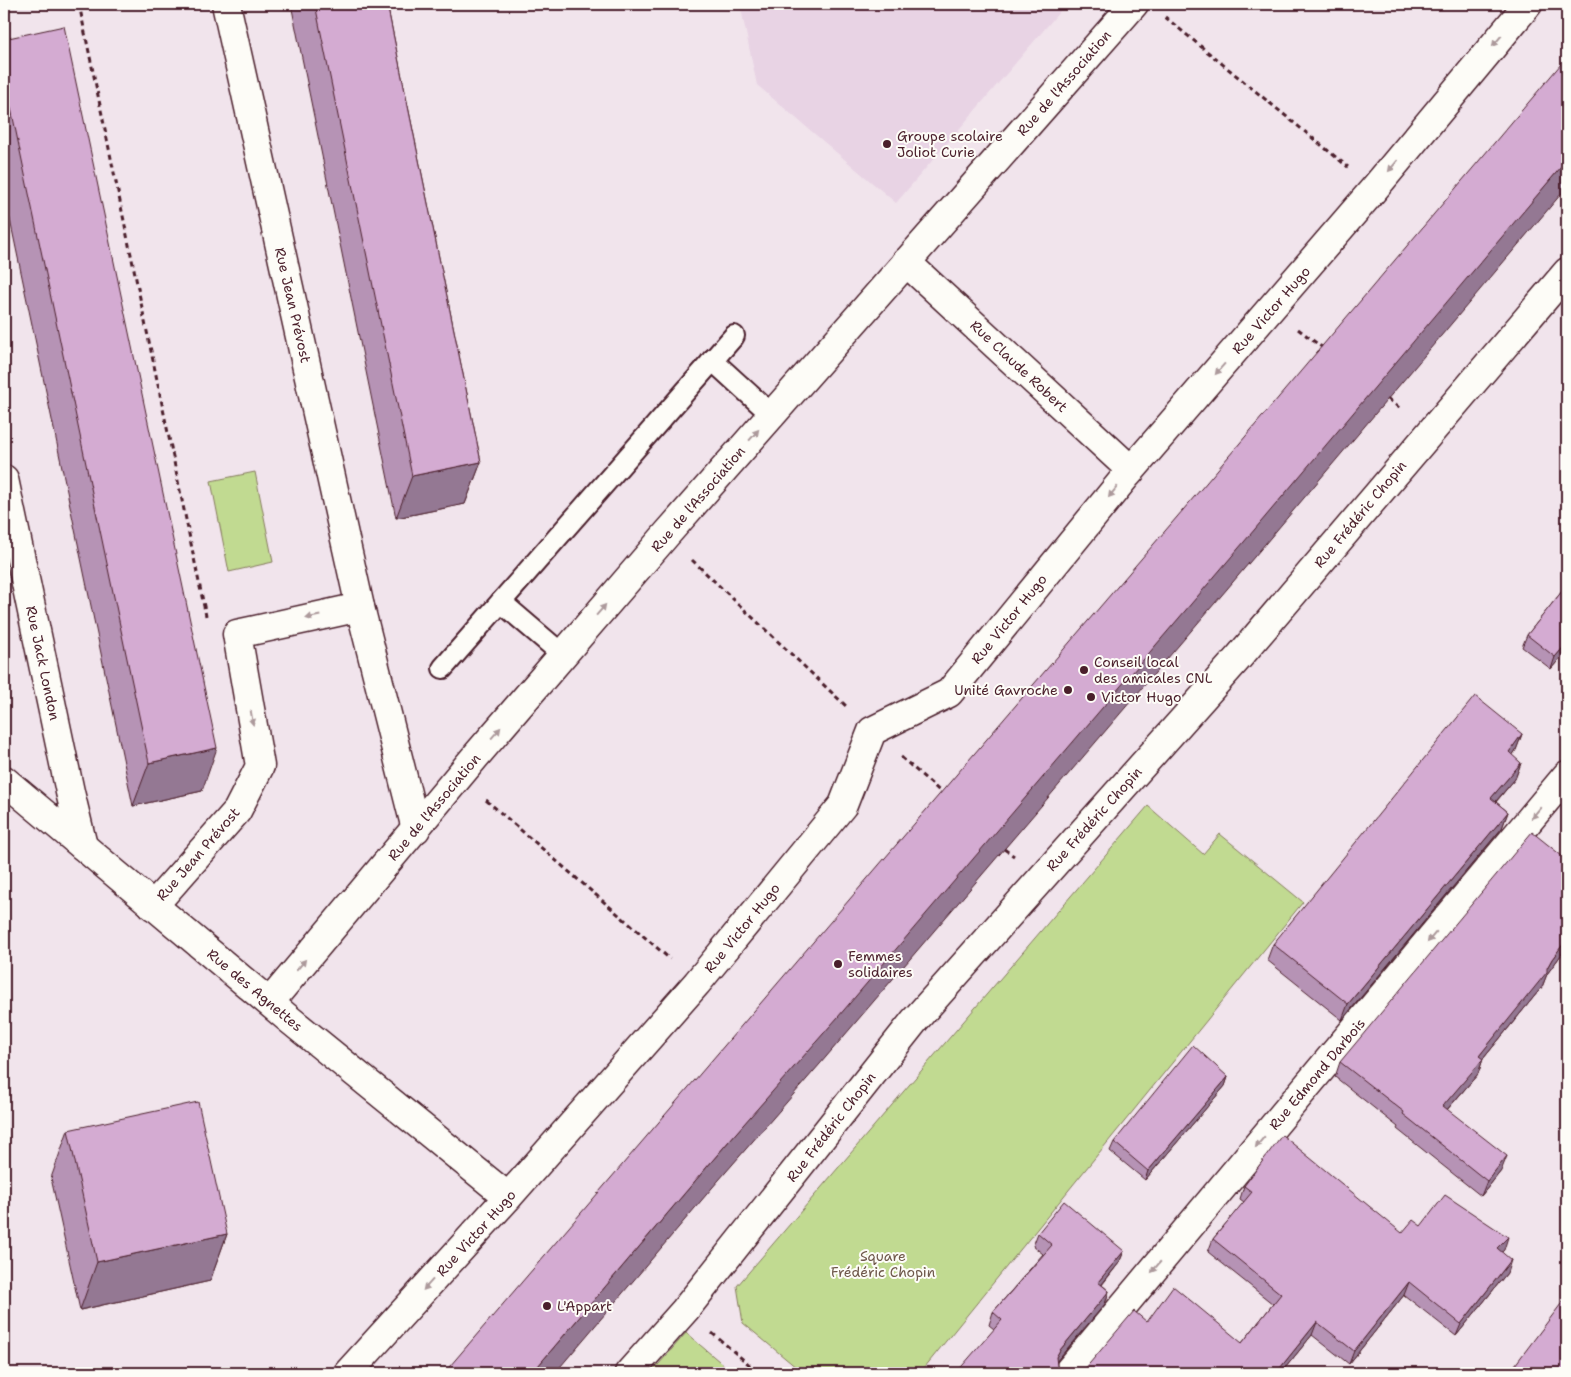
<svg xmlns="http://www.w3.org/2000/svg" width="1571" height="1377" viewBox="0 0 1571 1377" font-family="'Shantell Sans',sans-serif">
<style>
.built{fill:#e8d3e4}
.green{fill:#c1da91;stroke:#867c5e}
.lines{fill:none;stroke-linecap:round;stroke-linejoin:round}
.lane-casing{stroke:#4a1f2b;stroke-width:24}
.street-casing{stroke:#4a1f2b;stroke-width:31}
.path{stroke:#4a1f2b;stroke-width:3;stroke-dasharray:5 4;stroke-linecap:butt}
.lane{stroke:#fdfcf7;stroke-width:20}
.street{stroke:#fdfcf7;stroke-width:28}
.wall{fill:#b693b5;stroke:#4a1f2b}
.shaded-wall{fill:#947893;stroke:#4a1f2b}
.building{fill:#d4abd2;stroke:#4a1f2b}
.oneway{fill:#ac999b}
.poi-dot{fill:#4a1f2b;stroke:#fdfcf7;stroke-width:2}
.labels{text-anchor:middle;stroke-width:4;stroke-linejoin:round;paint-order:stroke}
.street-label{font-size:14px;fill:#4a1f2b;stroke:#fdfcf7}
.poi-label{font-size:14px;fill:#4a1f2b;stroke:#fdfcf7;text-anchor:start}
.park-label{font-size:14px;fill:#6e574a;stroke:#fdfcf7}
</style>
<rect width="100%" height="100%" fill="#f1e4ec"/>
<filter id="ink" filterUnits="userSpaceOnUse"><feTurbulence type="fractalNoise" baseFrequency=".02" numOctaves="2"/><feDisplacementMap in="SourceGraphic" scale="10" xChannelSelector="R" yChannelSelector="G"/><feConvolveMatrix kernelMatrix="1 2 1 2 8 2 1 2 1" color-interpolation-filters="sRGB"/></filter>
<g filter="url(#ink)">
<path class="built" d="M 740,4 L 1066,4 L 896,203 L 757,85 Z"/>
<g class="green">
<path d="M 255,472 L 273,562 L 229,572 L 211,481 Z"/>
<path d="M 1148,806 L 1203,854 L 1220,834 L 1303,902 L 920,1373 L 803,1373 L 743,1323 L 737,1286 Z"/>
<path d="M 686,1333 L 733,1373 L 651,1373 Z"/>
</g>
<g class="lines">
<g class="lane-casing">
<g id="lane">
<path d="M 712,360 L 772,415"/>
<path d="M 501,602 L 563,655"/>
<path d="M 443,668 L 734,336"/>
</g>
</g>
<g class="street-casing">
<g id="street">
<path d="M 226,4 L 360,607 L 416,829"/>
<path d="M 906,262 L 1131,470"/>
<path d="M 4,479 L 70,792 L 83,846"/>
<path d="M 4,780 L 290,1020 L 508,1197"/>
<path d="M 153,906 L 237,811 L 260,766 L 237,634 L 360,607"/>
<path d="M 270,1002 L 475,757 L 666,535 L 1134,4"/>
<path d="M 348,1373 L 508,1197 L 697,983 L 843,805 L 872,731 L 949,693 L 1127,475 L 1374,189 L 1528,4"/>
<path d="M 629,1373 L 685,1310 L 915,1020 L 1239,657 L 1567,272"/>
<path d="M 1067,1373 L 1567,775"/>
</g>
</g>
<g class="path">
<path d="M 79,4 L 206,616"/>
<path d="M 1165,17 L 1348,167"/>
<path d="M 1298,329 L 1323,348"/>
<path d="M 1388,399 L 1402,410"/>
<path d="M 692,560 L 847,707"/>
<path d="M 901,757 L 943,794"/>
<path d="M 486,800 L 670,959"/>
<path d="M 1004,849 L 1014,856"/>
<path d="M 712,1333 L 759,1373"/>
</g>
<use href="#lane" class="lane"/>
<use href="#street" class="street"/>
</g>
<g class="wall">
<path d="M 291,4 L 387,4 L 481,462 L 465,504 L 396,518 Z"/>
<path d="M 4,39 L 202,791 L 133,806 L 4,191 Z"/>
<path d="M 1567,585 L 1567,650 L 1551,669 L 1522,647 L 1527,635 Z"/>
<path d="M 1522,734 L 1516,750 L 1512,756 L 1521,763 L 1515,779 L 1496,802 L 1508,812 L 1502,828 L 1342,1020 L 1267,960 L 1273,944 Z"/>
<path d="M 1567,860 L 1567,947 L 1547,974 L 1542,987 L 1483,1059 L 1478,1074 L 1447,1110 L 1501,1171 L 1481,1196 L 1397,1129 L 1398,1127 L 1335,1077 L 1340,1062 Z"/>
<path d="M 1228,1077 L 1225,1086 L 1145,1180 L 1110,1151 L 1114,1142 Z"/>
<path d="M 68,1130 L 227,1234 L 210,1281 L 80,1310 L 51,1178 Z"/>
<path d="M 1244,1186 L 1402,1233 L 1421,1226 L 1504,1250 L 1501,1252 L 1507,1273 L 1456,1336 L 1404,1295 L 1349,1364 L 1312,1335 L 1281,1373 L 1147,1322 L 1242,1343 L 1273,1304 L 1208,1252 L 1213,1239 L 1244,1202 L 1240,1199 Z"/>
<path d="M 1038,1233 L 1124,1251 L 1119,1263 L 1102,1285 L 1109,1291 L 1105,1304 L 1057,1361 L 1057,1366 L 1062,1372 L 994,1329 L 989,1325 L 993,1312 L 1043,1254 L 1033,1246 Z"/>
</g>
<g class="shaded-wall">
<path d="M 1567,160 L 1567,187 L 1227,589 L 820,1064 L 712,1188 L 555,1373 L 532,1373 L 729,1141 Z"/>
<path d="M 481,462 L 465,504 L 396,518 L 412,476 Z"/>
<path d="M 1567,643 L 1567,650 L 1551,669 L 1555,657 Z"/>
<path d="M 1522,734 L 1516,750 L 1503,769 L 1509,752 Z"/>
<path d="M 217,748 L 202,791 L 133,806 L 149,763 Z"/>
<path d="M 1521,763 L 1515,779 L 1485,814 L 1491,798 Z"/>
<path d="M 1508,812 L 1502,828 L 1342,1020 L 1348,1004 Z"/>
<path d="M 1567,939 L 1567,947 L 1547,974 L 1542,987 L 1478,1065 L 1483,1059 L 1478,1074 L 1437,1121 L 1443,1106 L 1479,1056 L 1547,968 L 1552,959 Z"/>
<path d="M 1228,1077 L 1225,1086 L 1145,1180 L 1148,1171 Z"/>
<path d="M 1507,1156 L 1501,1171 L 1481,1196 L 1487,1181 Z"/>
<path d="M 227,1234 L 210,1281 L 80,1310 L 97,1262 Z"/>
<path d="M 1508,1237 L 1504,1250 L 1492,1261 L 1497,1248 Z"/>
<path d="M 1124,1251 L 1119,1263 L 1093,1295 L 1098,1282 Z"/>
<path d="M 1511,1260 L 1507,1273 L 1456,1336 L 1461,1324 Z"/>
<path d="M 1409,1282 L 1404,1295 L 1349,1364 L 1354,1351 Z"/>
<path d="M 1109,1291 L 1105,1304 L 1055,1363 L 1056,1357 L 1060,1350 Z"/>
<path d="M 1317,1322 L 1312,1335 L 1281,1373 L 1276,1373 Z"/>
</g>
<g class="building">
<path d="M 315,4 L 387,4 L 481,462 L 412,476 Z"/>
<path d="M 64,26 L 217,748 L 149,763 L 4,75 L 4,39 Z"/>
<path d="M 1567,57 L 1567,160 L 1244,542 L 838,1017 L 729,1141 L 532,1373 L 444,1373 L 1201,489 Z"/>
<path d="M 1567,585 L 1567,643 L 1555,657 L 1527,635 Z"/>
<path d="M 1475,696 L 1522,734 L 1509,752 L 1521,763 L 1491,798 L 1508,812 L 1348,1004 L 1273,944 Z"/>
<path d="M 1532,832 L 1567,860 L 1567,939 L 1552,959 L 1547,968 L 1547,972 L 1479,1056 L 1483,1059 L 1443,1106 L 1507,1156 L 1487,1181 L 1403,1114 L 1404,1112 L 1340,1062 Z"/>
<path d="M 1193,1045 L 1228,1077 L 1148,1171 L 1114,1142 Z"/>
<path d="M 198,1102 L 227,1234 L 97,1262 L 68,1130 Z"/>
<path d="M 1282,1135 L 1402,1233 L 1413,1220 L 1421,1226 L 1445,1195 L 1508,1237 L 1497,1248 L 1511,1260 L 1461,1324 L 1409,1282 L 1354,1351 L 1317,1322 L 1276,1373 L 1079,1373 L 1084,1370 L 1134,1311 L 1147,1322 L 1173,1286 L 1242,1343 L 1281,1294 L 1213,1239 L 1252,1192 L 1244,1186 Z"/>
<path d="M 1064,1201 L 1124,1251 L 1098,1282 L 1109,1291 L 1060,1350 L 1056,1357 L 1057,1366 L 1062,1372 L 1064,1373 L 956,1373 L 1002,1320 L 993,1312 L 1052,1245 L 1038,1233 Z"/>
<path d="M 1567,1296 L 1567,1373 L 1509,1373 Z"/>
</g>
<defs><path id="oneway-solid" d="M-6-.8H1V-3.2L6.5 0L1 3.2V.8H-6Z" transform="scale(1.25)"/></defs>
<g class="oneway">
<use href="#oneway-solid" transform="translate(1497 41) rotate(130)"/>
<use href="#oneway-solid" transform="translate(1393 166) rotate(130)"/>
<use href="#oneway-solid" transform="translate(1220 369) rotate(131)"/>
<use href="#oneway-solid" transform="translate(754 435) rotate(-49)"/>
<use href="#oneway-solid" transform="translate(1113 492) rotate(129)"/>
<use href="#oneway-solid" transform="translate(601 610) rotate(-49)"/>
<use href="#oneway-solid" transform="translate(313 617) rotate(168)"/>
<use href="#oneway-solid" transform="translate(252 718) rotate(80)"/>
<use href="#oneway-solid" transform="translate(496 733) rotate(-49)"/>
<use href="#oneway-solid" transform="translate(1536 813) rotate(130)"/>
<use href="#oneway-solid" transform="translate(1432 937) rotate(130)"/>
<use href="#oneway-solid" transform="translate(301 965) rotate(-50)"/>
<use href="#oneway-solid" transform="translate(1260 1142) rotate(130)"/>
<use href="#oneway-solid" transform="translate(1156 1267) rotate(130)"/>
<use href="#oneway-solid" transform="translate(428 1285) rotate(132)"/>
</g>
</g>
<g class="poi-dot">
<circle cx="887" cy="144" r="5"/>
<circle cx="1084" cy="670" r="5"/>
<circle cx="1068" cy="690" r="5"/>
<circle cx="1091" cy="697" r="5"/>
<circle cx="838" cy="964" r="5"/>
<circle cx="547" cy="1306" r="5"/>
</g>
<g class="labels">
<g class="street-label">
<text transform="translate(1064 83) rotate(-49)" y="5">Rue de l'Association</text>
<text transform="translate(293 305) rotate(77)" y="5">Rue Jean Prévost</text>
<text transform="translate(1271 310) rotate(-49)" y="5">Rue Victor Hugo</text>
<text transform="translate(1019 366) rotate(43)" y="5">Rue Claude Robert</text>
<text transform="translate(698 499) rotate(-49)" y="5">Rue de l'Association</text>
<text transform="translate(1360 514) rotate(-50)" y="5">Rue Frédéric Chopin</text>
<text transform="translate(1009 619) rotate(-51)" y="5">Rue Victor Hugo</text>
<text transform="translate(43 663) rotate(78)" y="5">Rue Jack London</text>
<text transform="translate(434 807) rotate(-50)" y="5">Rue de l'Association</text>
<text transform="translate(1094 819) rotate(-48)" y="5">Rue Frédéric Chopin</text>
<text transform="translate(198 854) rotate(-49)" y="5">Rue Jean Prévost</text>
<text transform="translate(742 928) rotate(-51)" y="5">Rue Victor Hugo</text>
<text transform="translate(255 990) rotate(40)" y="5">Rue des Agnettes</text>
<text transform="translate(1317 1074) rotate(-50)" y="5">Rue Edmond Darbois</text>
<text transform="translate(831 1127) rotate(-52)" y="5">Rue Frédéric Chopin</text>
<text transform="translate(476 1233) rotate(-48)" y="5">Rue Victor Hugo</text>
</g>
<g class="poi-label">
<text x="897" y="141">Groupe scolaire<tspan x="897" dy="16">Joliot Curie</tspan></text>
<text x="1094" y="667">Conseil local<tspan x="1094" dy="16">des amicales CNL</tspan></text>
<text x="1058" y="695" text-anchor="end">Unité Gavroche</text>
<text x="1101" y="702">Victor Hugo</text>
<text x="848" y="961">Femmes<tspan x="848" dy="16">solidaires</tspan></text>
<text x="557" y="1311">L'Appart</text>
</g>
<g class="park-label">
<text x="883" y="1261">Square<tspan x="883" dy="16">Frédéric Chopin</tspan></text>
</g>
</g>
<rect width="1571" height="1377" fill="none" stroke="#fdfcf7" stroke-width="20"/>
<rect x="10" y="10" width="1551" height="1357" fill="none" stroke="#4a1f2b" stroke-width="2" filter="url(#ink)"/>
</svg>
